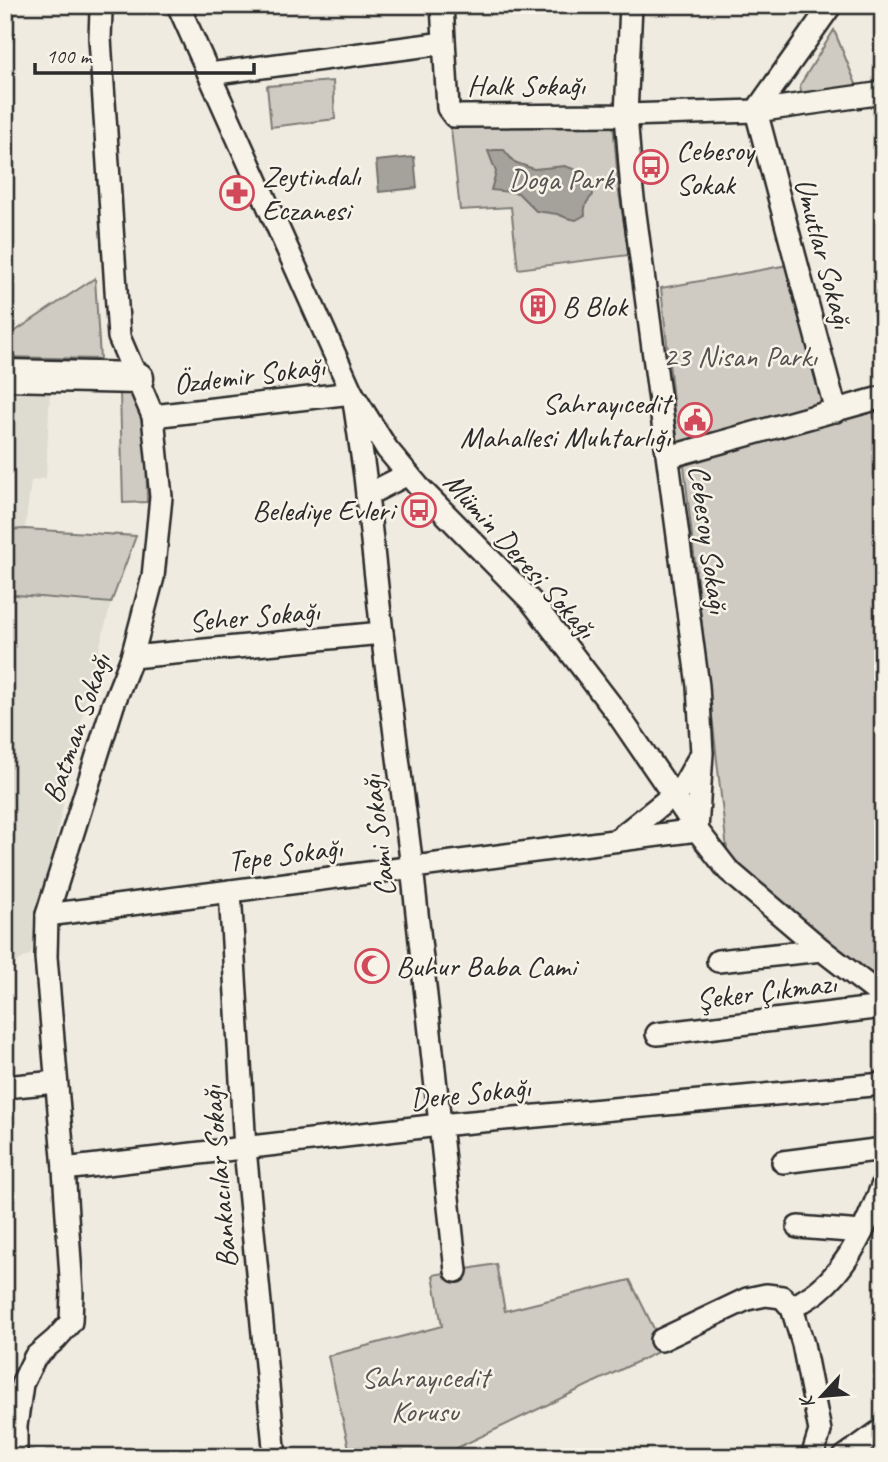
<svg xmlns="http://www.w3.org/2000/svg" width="888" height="1462" viewBox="0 0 888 1462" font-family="Caveat,sans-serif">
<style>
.built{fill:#dedbd1}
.green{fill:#cfcbc2;stroke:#7d7b76;stroke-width:2}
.water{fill:#a4a29a;stroke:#74726e;stroke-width:2}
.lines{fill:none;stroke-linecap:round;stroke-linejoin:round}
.minor-casing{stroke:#2b2b2b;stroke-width:26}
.highway-casing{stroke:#2b2b2b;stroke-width:35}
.minor{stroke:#f7f3e8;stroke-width:21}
.highway{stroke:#f7f3e8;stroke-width:30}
.labels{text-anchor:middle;stroke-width:5;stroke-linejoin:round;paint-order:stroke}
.street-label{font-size:30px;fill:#2b2b2b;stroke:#f7f3e8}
.poi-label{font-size:30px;fill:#2b2b2b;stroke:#f7f3e8;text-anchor:start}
.park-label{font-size:30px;fill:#545351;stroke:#f7f3e8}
</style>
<rect width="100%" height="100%" fill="#efebe0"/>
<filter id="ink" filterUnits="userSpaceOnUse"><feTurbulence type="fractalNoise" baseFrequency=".0143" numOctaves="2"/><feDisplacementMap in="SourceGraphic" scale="14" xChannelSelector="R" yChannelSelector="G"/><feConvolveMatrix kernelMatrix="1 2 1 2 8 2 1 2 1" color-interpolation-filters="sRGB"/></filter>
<g filter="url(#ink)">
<g class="built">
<path d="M 50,390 L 46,478 L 31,481 L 25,529 L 5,530 L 5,392 Z"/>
<path d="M 5,594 L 111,603 L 85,703 L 31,954 L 5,968 Z"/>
</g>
<g class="green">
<path d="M 834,30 L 858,89 L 807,96 L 801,91 L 800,85 Z"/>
<path d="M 333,81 L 335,119 L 271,127 L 267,86 Z"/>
<path d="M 450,120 L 613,122 L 619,193 L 629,255 L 518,269 L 511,207 L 460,210 Z"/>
<path d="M 788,265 L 828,406 L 678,446 L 661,288 Z"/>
<path d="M 95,278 L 100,359 L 5,357 L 5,338 Z"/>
<path d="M 120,393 L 131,393 L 146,420 L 147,502 L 123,503 Z"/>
<path d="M 883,408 L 883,981 L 818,936 L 735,863 L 727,850 L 684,465 Z"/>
<path d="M 25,529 L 136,536 L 111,603 L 5,594 L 5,530 Z"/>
<path d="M 496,1264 L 505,1311 L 630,1280 L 664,1349 L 438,1457 L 351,1457 L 328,1356 L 442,1326 L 433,1275 Z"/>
</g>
<g class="water">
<path d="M 494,150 L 504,150 L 514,162 L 528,167 L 534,169 L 565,166 L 582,172 L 592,189 L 593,195 C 586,202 584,206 585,215 L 576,220 L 567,218 L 557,214 L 536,211 L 518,193 L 491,190 L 496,172 L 488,151 Z"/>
<path d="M 414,157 L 417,188 L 379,192 L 376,161 Z"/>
</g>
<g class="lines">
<g class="minor-casing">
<g id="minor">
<path d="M 178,5 L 352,393 L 387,449 L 418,486 L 532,602 L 617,713 L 697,830 L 728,870 L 822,950 L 883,997"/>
<path d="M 442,5 L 448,108 L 454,116 L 626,115 L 756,111 L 883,93"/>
<path d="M 631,5 L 626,115 L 632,191 L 698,686 L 702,753 L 697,830"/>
<path d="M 209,74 L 444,43"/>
<path d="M 756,111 L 836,411"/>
<path d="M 756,111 L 831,5"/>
<path d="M 354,401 L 365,476 L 382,633 L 412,867 L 456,1271"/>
<path d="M 153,416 L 352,393"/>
<path d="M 668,457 L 883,397"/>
<path d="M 367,495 L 408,474"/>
<path d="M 132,657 L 382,633"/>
<path d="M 617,840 L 682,788 L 699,758"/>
<path d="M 230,891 L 245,1149 L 275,1457"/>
<path d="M 47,915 L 697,830"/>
<path d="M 718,961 L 822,950"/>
<path d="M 657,1034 L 883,1007"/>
<path d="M 5,1087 L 56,1082"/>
<path d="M 783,1162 L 883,1149"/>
<path d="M 64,1169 L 439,1125 L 883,1084"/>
<path d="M 798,1227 L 862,1232"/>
<path d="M 661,1340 L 747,1299 L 766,1295 L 782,1297 L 792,1308"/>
<path d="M 16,1457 L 16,1426 L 22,1384 L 35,1357 L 56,1339 L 71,1322 L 72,1293 L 64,1169 L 46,957 L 47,915 L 113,705 L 132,657 L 153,577 L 161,497 L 153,416 L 119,337 L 100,38 L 101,11 L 103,5"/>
<path d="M 812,1457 L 820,1431 L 803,1344 L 792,1308 C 801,1302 811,1297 819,1290 C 851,1264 868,1221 883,1184"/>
<path d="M 844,1457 L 883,1429"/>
</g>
</g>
<g class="highway-casing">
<path id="highway" d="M 5,375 L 138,378"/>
</g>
<use href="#minor" class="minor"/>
<use href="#highway" class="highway"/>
</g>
</g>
<defs>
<g id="bus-ring" transform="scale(1.75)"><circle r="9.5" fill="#f7f3e8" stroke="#d1495b" stroke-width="1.5"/><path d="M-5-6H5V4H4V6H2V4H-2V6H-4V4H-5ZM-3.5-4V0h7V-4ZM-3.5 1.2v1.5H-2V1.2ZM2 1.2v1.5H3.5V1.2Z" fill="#d1495b"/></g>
<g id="pharmacy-ring" transform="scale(1.75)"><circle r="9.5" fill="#f7f3e8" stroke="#d1495b" stroke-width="1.5"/><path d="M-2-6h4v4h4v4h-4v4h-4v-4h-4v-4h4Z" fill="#d1495b"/></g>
<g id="building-ring" transform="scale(1.75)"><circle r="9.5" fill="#f7f3e8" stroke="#d1495b" stroke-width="1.5"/><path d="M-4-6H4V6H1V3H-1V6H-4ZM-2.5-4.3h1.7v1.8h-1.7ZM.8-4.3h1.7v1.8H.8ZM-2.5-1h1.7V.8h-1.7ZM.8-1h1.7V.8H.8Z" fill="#d1495b"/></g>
<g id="civic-ring" transform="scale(1.75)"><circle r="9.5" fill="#f7f3e8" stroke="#d1495b" stroke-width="1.5"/><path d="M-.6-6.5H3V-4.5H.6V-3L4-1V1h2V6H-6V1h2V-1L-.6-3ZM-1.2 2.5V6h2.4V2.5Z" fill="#d1495b"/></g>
<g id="mosque-ring" transform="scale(1.75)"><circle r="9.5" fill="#f7f3e8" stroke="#d1495b" stroke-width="1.5"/><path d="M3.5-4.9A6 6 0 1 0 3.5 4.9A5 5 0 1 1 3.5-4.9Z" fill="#d1495b"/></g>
</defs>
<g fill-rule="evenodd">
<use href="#bus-ring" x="651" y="167"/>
<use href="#pharmacy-ring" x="237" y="193"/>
<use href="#building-ring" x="538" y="306"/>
<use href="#civic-ring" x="695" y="420"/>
<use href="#bus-ring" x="419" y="510"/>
<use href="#mosque-ring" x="372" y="966"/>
</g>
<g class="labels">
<g class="street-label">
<text x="526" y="95">Halk Sokağı</text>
<text transform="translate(824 253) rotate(75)" y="10">Umutlar Sokağı</text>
<text transform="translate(249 375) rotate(-7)" y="10">Özdemir Sokağı</text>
<text transform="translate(709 539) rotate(82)" y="10">Cebesoy Sokağı</text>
<text transform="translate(520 555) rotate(48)" y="10">Mümin Deresi Sokağı</text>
<text transform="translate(254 616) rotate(-5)" y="10">Seher Sokağı</text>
<text transform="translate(76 728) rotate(-71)" y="10">Batman Sokağı</text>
<text transform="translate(378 836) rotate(-97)" y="10">Cami Sokağı</text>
<text transform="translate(285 854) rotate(-7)" y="10">Tepe Sokağı</text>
<text transform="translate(766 991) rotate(-7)" y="10">Şeker Çıkmazı</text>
<text transform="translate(470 1093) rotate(-6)" y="10">Dere Sokağı</text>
<text transform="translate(219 1177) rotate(-95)" y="10">Bankacılar Sokağı</text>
</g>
<g class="poi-label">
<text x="676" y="160">Cebesoy<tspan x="676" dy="34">Sokak</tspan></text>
<text x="262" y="186">Zeytindalı<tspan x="262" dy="34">Eczanesi</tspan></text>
<text x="562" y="316">B Blok</text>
<text x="670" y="413" text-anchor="end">Sahrayıcedit<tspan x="670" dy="34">Mahallesi Muhtarlığı</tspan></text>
<text x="394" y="520" text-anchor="end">Belediye Evleri</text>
<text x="396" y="976">Buhur Baba Cami</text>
</g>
<g class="park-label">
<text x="561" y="189">Doga Park</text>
<text x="740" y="366">23 Nisan Parkı</text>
<text x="425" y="1387">Sahrayıcedit<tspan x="425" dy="34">Korusu</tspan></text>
</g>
</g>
<rect width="888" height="1462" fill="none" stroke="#f7f3e8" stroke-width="28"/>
<rect x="14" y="14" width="860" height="1434" fill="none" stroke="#2b2b2b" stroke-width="2.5" filter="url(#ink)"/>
<g transform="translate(822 1396) rotate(244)" stroke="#f7f3e8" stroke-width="5" paint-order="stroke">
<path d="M0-5L12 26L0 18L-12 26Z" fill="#2b2b2b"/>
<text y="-10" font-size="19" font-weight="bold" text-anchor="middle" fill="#2b2b2b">K</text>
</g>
<path d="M35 63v10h219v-10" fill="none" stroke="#2b2b2b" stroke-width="3.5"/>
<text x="46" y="63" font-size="21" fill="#2b2b2b" stroke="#f7f3e8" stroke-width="5" paint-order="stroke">100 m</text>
</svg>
